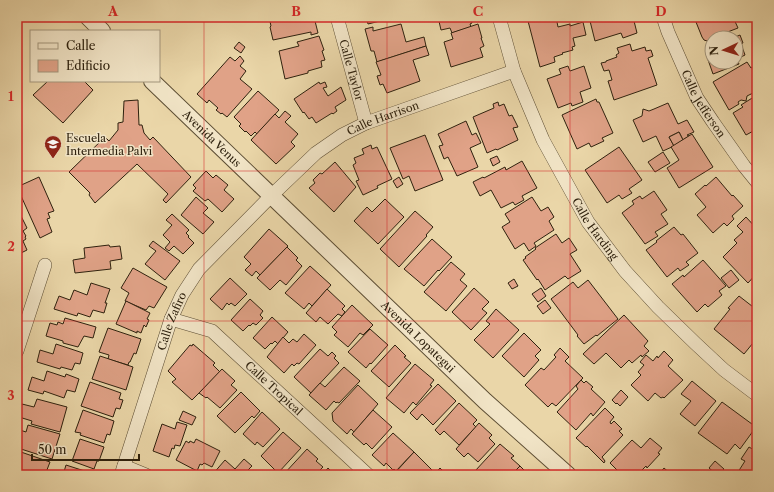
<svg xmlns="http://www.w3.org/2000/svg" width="774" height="492" viewBox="0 0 774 492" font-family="'Libre Caslon Text',serif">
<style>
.building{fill:#e0a287;stroke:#2e210e}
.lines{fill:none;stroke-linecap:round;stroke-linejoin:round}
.minor-casing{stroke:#5d4e34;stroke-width:14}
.tertiary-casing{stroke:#5d4e34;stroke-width:18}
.minor{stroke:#f1e4c6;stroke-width:13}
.tertiary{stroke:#f1e4c6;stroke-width:16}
.grid{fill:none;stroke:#d62828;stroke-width:1;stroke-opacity:0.55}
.labels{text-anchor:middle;stroke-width:3;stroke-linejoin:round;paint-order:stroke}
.street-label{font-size:11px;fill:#2e210e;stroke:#f1e4c6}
.poi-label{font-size:11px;fill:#2e210e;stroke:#f1e4c6;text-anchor:start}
.neatline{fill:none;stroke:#d62828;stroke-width:1.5}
.grid-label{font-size:13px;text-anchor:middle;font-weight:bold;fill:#d62828}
</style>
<rect width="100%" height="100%" fill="#ead6a8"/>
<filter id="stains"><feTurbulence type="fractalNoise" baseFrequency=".005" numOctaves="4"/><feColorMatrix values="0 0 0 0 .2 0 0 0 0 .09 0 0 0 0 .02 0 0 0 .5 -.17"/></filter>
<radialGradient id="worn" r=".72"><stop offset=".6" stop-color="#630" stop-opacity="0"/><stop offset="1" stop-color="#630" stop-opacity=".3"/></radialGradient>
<g class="building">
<path d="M 269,17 L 314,17 L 318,33 L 311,35 L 311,32 L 273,40 L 270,27 L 271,26 Z"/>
<path d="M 366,17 L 396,17 L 368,24 Z"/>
<path d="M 438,17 L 471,17 L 472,23 L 470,24 L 471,27 L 452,33 L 450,28 L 441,30 Z"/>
<path d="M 542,17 L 556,17 L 558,27 L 570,24 L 570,26 L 583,22 L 586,35 L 573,38 L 575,46 L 572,47 L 573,50 L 562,53 L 563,54 L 554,57 L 555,62 L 540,67 L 528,21 Z"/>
<path d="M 589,17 L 633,17 L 637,33 L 623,38 L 621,33 L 595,41 Z"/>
<path d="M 694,17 L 733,17 L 738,28 L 712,38 L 707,41 L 704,40 L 702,37 Z"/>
<path d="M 401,24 L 406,42 L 424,37 L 426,46 L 377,62 L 374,51 L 371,51 L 365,29 L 373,27 L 373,31 Z"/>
<path d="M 478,24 L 482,38 L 481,38 L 484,46 L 480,48 L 483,57 L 451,67 L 444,42 L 453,39 L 451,33 Z"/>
<path d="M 740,35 L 743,43 L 741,44 L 745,55 L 737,59 L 739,64 L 713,74 L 706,54 L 708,53 L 706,48 L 712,46 L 712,62 L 736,62 L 736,38 L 733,38 Z"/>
<path d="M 319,36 L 324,50 L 322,51 L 325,60 L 321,61 L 322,67 L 308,71 L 308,73 L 285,79 L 279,51 L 299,46 L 297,42 Z"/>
<path d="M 239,42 L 245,47 L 241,53 L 234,48 Z"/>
<path d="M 630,44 L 632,51 L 645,47 L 646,51 L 651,50 L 653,56 L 648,58 L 657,85 L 614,100 L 608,81 L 612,80 L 609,70 L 604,71 L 601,63 L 606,62 L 606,61 L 617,57 L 616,55 L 619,53 L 617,48 Z"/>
<path d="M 426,46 L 429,55 L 413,60 L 420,81 L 387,93 L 383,84 L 380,85 L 377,76 L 381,75 L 376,62 Z"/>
<path d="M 240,56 L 244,61 L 240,66 L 246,71 L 240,79 L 252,89 L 227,117 L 222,113 L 221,114 L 216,110 L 218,108 L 209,100 L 207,103 L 197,94 L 230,57 L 235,61 Z"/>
<path d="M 747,62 L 751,68 L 757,65 L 757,91 L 747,96 L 746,101 L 741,100 L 738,102 L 739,104 L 729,110 L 713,82 Z"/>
<path d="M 568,66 L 570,71 L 584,66 L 591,88 L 580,92 L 583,102 L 572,106 L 571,103 L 558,108 L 547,79 L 561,74 L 559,69 Z"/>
<path d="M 48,81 L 84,81 L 93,90 L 63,123 L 33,95 Z"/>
<path d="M 319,82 L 320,84 L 325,82 L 327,87 L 323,88 L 328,96 L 341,87 L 346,100 L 335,107 L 337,111 L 333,114 L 332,113 L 316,123 L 312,117 L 309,119 L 304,112 L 303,113 L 294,99 Z"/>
<path d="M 258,91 L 279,110 L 257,134 L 255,132 L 251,136 L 246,131 L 245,132 L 239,126 L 241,124 L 234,117 Z"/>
<path d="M 757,95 L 757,129 L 746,135 L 733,113 L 743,107 L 741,105 Z"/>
<path d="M 596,99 L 597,102 L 599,102 L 613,133 L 602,138 L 604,141 L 591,147 L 589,143 L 577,149 L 562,115 Z"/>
<path d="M 138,100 L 139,125 L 142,125 L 144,133 L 150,140 L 153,137 L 191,177 L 166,203 L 163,200 L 168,194 L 137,164 L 95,203 L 89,195 L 90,193 L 69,172 L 105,137 L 109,141 L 118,130 L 118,123 L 123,122 L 124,101 Z"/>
<path d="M 498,102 L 499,106 L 504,104 L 509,116 L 512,115 L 518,127 L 513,128 L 518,140 L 497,150 L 496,149 L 487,153 L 473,117 L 494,108 L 493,104 Z"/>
<path d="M 668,103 L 678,124 L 687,120 L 694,132 L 687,135 L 689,136 L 683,140 L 679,132 L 669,137 L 674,146 L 663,151 L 656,136 L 643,142 L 633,120 L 642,116 L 643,109 L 649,111 L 654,109 Z"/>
<path d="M 285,111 L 291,116 L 285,122 L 298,134 L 291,142 L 295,146 L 276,164 L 251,140 L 275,114 L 279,118 Z"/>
<path d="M 466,121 L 472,135 L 476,133 L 481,143 L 470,148 L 478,167 L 457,176 L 448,157 L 444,159 L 439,146 L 443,145 L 438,134 Z"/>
<path d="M 679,132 L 683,140 L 674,146 L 669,137 Z"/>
<path d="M 692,134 L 713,167 L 679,188 L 667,168 L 679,160 L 671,147 Z"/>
<path d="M 425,135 L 443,180 L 415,191 L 409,176 L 403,179 L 390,148 Z"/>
<path d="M 371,145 L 372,149 L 377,147 L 392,179 L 377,186 L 378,188 L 363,195 L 356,181 L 359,180 L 353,165 L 356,163 L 354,158 L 364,154 L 362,149 Z"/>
<path d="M 619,147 L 642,180 L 629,189 L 632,193 L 622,199 L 619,195 L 607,203 L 585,170 Z"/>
<path d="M 663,152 L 670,163 L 655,172 L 648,162 Z"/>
<path d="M 497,156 L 500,162 L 493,166 L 490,159 Z"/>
<path d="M 522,161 L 537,188 L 522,196 L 524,200 L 515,205 L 513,202 L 501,208 L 491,190 L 480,196 L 473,182 L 483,177 L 484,178 L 505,167 L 506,170 Z"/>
<path d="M 335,162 L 356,187 L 334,212 L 309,188 L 315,183 L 313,180 L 320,173 L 322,174 Z"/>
<path d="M 206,171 L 213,178 L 216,175 L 228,185 L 224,190 L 234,199 L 222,212 L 208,199 L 205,201 L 193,191 L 196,188 L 193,185 Z"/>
<path d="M 39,177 L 54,211 L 48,213 L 50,218 L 47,219 L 52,232 L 40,238 L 17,187 Z"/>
<path d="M 399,177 L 403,184 L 397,188 L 393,181 Z"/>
<path d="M 716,177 L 732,196 L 733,195 L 743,206 L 732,216 L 734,219 L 727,226 L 724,223 L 713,233 L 697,215 L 706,207 L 695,194 L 705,185 L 706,186 Z"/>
<path d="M 654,191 L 667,210 L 661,214 L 668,224 L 655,232 L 658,236 L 645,244 L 622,213 L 634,204 L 632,201 L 640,196 L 642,199 Z"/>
<path d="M 196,197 L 208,208 L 203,213 L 214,222 L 203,234 L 181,215 Z"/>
<path d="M 532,197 L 541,211 L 548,207 L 554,217 L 549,221 L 554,230 L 534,243 L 536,246 L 529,251 L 524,243 L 515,249 L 502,227 L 510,222 L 505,214 Z"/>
<path d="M 385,199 L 404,217 L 378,244 L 354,221 L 367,207 L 372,212 Z"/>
<path d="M 17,208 L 27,228 L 23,231 L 26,236 L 25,237 L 26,239 L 23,241 L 27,250 L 17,255 Z"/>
<path d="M 415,211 L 433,227 L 426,235 L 427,236 L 399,267 L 380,249 Z"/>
<path d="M 172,214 L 189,230 L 186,233 L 189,236 L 188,237 L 194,243 L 183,254 L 174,246 L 169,251 L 165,248 L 170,242 L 163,235 L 172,225 L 166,220 Z"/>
<path d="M 746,217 L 757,229 L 757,273 L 748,283 L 723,257 L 737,243 L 734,240 L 743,232 L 737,226 Z"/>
<path d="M 674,227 L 681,235 L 683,234 L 698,253 L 686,262 L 689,265 L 680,271 L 678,268 L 667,277 L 646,250 L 657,242 L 656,241 Z"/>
<path d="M 269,229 L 288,246 L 260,275 L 256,271 L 252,276 L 245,270 L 251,264 L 244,257 Z"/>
<path d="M 556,234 L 562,243 L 569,238 L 577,250 L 570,254 L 581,271 L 568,279 L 565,276 L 545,290 L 538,279 L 537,280 L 523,260 L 526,258 L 525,257 L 536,249 L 535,248 Z"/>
<path d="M 432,239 L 452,257 L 439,271 L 438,270 L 424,286 L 404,269 Z"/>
<path d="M 153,241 L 180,261 L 165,280 L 145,264 L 156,251 L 149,246 Z"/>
<path d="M 109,245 L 110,247 L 120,246 L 122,259 L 110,261 L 111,269 L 75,273 L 73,260 L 85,258 L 84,248 Z"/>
<path d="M 287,247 L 298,258 L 296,260 L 302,266 L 286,285 L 280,280 L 270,290 L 257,278 Z"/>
<path d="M 703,260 L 726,286 L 719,291 L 722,295 L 708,307 L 705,304 L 697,312 L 672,284 L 683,275 L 684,277 Z"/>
<path d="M 451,262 L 465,274 L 460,280 L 467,286 L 446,311 L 424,292 Z"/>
<path d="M 310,266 L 331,285 L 312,306 L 309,303 L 304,309 L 285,293 Z"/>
<path d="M 133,268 L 167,287 L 154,308 L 149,306 L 146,310 L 125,301 L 129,293 L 121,288 Z"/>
<path d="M 731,270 L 739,280 L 729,288 L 721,278 Z"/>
<path d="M 230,278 L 247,294 L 235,306 L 231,303 L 229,305 L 227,303 L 222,310 L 210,299 Z"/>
<path d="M 514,279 L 518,286 L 512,289 L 508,283 Z"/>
<path d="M 588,280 L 618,319 L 597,336 L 596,335 L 584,344 L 577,336 L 578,335 L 551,299 L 573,282 L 578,288 Z"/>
<path d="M 91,283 L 110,289 L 105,303 L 107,303 L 104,313 L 93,310 L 90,317 L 78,313 L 77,316 L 54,309 L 59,296 L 70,300 L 74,290 L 87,295 Z"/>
<path d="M 474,288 L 489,302 L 482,309 L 487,313 L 471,330 L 452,312 Z"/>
<path d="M 541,288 L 546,296 L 538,302 L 532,294 Z"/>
<path d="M 327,289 L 345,306 L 342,309 L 345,312 L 342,316 L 338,314 L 328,324 L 320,317 L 316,322 L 306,313 Z"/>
<path d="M 739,296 L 757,310 L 757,347 L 753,343 L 744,354 L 714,329 L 730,309 L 728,308 Z"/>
<path d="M 250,299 L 263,311 L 260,315 L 263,318 L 256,325 L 253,323 L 250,326 L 249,325 L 243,331 L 231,320 Z"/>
<path d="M 545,300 L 551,308 L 543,314 L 537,306 Z"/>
<path d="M 126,301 L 150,313 L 147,319 L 149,320 L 146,327 L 144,325 L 141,333 L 137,331 L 137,333 L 116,324 Z"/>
<path d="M 352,305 L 373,325 L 363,335 L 360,333 L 348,347 L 334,335 L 337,332 L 332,327 Z"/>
<path d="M 496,309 L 519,330 L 493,358 L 474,340 L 490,324 L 486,321 Z"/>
<path d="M 624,315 L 648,341 L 644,346 L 649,351 L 642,357 L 641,355 L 632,363 L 629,360 L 621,368 L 606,353 L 594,364 L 583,354 Z"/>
<path d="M 272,317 L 288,332 L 278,344 L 275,341 L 272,344 L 271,343 L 265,349 L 253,338 Z"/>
<path d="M 65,318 L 96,327 L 93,338 L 84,336 L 78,347 L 63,343 L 63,341 L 46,336 L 50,323 L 57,325 L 58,322 L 63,324 Z"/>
<path d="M 108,328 L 141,339 L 136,354 L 134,353 L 130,362 L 129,362 L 128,365 L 108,359 L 109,355 L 99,352 Z"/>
<path d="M 370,329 L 388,345 L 371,364 L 370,363 L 366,368 L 348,352 Z"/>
<path d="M 524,333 L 541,350 L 535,356 L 539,360 L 524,377 L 502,356 Z"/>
<path d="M 304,334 L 316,345 L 299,364 L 297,363 L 294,366 L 292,364 L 284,373 L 267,357 L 283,337 L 289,343 L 293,339 L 297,342 Z"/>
<path d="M 56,344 L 83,353 L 80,364 L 75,363 L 72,370 L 61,367 L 60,369 L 37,362 L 40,350 L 53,354 Z"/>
<path d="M 193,344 L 215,363 L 213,365 L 220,372 L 192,400 L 172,382 L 176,379 L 168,371 L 190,345 L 192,346 Z"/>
<path d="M 395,345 L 406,356 L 404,357 L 411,363 L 389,387 L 371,371 Z"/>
<path d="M 560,348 L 569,357 L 565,361 L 583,378 L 556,406 L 552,403 L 548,407 L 525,385 L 541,368 L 544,370 L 556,357 L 554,355 Z"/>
<path d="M 320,349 L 328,356 L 332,352 L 336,356 L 334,358 L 339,363 L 311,393 L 294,377 Z"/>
<path d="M 664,351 L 673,360 L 668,366 L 683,380 L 664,398 L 663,397 L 661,398 L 655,393 L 648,401 L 631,385 L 641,375 L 638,372 L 644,365 L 640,362 L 646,355 L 653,361 L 657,356 L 658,358 Z"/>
<path d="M 100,356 L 133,367 L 126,390 L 92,379 Z"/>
<path d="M 415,364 L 434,380 L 430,385 L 432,386 L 416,405 L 413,402 L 404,413 L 386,398 Z"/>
<path d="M 344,367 L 360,381 L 339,403 L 337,402 L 336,403 L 334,401 L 326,410 L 309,395 L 320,383 L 325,387 Z"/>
<path d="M 222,369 L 235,381 L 231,385 L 237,390 L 220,408 L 207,397 L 206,398 L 199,393 Z"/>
<path d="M 47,371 L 65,377 L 66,374 L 79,379 L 75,392 L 67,390 L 64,398 L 44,391 L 43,394 L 28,390 L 32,377 L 44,381 Z"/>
<path d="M 581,380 L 584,383 L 586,381 L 593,387 L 591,389 L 605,402 L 593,416 L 591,413 L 576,430 L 557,412 L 578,389 L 576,386 Z"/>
<path d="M 692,381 L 716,401 L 695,426 L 680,414 L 691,401 L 681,394 Z"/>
<path d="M 90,382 L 121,393 L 119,399 L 123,400 L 120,409 L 116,408 L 113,417 L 81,406 Z"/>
<path d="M 438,384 L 456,401 L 433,425 L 422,414 L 417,420 L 410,413 Z"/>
<path d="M 358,385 L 378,404 L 354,432 L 351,429 L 347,434 L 333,421 L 332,413 Z"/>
<path d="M 621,390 L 628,397 L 620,406 L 617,403 L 616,404 L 612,400 Z"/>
<path d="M 241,392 L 260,411 L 254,418 L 252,416 L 235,433 L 217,416 Z"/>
<path d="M 37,399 L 67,407 L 60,432 L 31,424 L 32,421 L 19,417 L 22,404 L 34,407 Z"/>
<path d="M 722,402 L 756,427 L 740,449 L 735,444 L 727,454 L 698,433 Z"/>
<path d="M 459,403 L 477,420 L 473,424 L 476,427 L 459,445 L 444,431 L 440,435 L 435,430 Z"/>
<path d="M 605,408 L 614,417 L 610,422 L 611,424 L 614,421 L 622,429 L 619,431 L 623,435 L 602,457 L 605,461 L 604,463 L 587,446 L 586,447 L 576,438 Z"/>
<path d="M 83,410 L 114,421 L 110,435 L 107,434 L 104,443 L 80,435 L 81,433 L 75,432 Z"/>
<path d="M 373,410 L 392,427 L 372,449 L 366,443 L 364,445 L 352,434 Z"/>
<path d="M 183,411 L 196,417 L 192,425 L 179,420 Z"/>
<path d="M 262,412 L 280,429 L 263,447 L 257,442 L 255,445 L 243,434 Z"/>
<path d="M 177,422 L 187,425 L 180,446 L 175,445 L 174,449 L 172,448 L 169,457 L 153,451 L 162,424 L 175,429 Z"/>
<path d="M 479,423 L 492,435 L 489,438 L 495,444 L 478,462 L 468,453 L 464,457 L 456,449 Z"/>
<path d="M 28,425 L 60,434 L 52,459 L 21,449 L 22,448 L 17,447 L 17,429 L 26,432 Z"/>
<path d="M 283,432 L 301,448 L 278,473 L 261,456 Z"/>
<path d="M 393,433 L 414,452 L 396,471 L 394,469 L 393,470 L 386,463 L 384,466 L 372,455 Z"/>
<path d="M 650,438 L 662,448 L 658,453 L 660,454 L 647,468 L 646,466 L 637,475 L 622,475 L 610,463 L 632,440 L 641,448 Z"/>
<path d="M 80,439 L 104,447 L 99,461 L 97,461 L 94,469 L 72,461 Z"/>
<path d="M 196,439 L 220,451 L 212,467 L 204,463 L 202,465 L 200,464 L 197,471 L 176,460 L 186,441 L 189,443 L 190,441 L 194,443 Z"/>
<path d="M 500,444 L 514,456 L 511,458 L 520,466 L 511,475 L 479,475 L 475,471 Z"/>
<path d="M 757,445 L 757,475 L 742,475 L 738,472 L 745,461 L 741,459 L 749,447 L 754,450 Z"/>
<path d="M 307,449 L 318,459 L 316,461 L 323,467 L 315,475 L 283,475 Z"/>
<path d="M 18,451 L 50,462 L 45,475 L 25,475 L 17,472 L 17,455 Z"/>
<path d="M 414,452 L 432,470 L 427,475 L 393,475 Z"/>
<path d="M 244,459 L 252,466 L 243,475 L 212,475 L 225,460 L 235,469 Z"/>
<path d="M 715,461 L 724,469 L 719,475 L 717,475 L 709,468 Z"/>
<path d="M 66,465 L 97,475 L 63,475 Z"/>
<path d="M 520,466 L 526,472 L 528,470 L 533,474 L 532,475 L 511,475 Z"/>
<path d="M 328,468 L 335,475 L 322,475 Z"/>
<path d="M 440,468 L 447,475 L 434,475 Z"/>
<path d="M 664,468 L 672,475 L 658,475 Z"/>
</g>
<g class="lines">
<g class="minor-casing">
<g id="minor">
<path id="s1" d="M 337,17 L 366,123"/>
<path id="s2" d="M 499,17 L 514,71 L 543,140 L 588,222 L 625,271 L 658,307 L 695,343 L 724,370 L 757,395"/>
<path id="s3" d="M 663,17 L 668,32 L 697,98 L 713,122 L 744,166 L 757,182"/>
<path id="s4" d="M 171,319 L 212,331 L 368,475"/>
<path d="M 17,351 L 45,265"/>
<path d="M 124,466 L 146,475"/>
<path id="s5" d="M 121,475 L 171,319 L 182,295 L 199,269 L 271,196 L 316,153 L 342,135 L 366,123 L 514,71"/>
</g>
</g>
<g class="tertiary-casing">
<g id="tertiary">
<path d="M 88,17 L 102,31"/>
<path id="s6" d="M 152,81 L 485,401 L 568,475"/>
</g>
</g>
<use href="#minor" class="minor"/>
<use href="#tertiary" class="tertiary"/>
</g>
<path class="grid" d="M 204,17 L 204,475M 387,17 L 387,475M 570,17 L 570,475M 17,171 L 757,171M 17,321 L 757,321"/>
<defs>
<g id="school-pin" transform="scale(0.9)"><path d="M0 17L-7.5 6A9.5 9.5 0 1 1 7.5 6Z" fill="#8f2418" stroke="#f1e4c6"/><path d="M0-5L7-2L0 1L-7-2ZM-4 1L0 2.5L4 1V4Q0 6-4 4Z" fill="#fff"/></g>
</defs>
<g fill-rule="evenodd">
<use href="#school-pin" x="53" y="144"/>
</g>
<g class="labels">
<g class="street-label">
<text dy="4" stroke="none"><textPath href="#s1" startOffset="55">Calle Taylor</textPath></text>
<text dy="4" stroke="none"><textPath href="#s3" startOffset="96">Calle Jefferson</textPath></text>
<text dy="4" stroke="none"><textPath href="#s5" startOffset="462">Calle Harrison</textPath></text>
<text dy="4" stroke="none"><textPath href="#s6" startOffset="83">Avenida Venus</textPath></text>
<text dy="4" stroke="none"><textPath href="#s2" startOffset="234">Calle Harding</textPath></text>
<text dy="4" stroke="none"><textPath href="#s5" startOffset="162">Calle Zafiro</textPath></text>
<text dy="4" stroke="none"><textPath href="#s6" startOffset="369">Avenida Lopategui</textPath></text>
<text dy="4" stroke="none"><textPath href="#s4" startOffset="127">Calle Tropical</textPath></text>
</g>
<g class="poi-label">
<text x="66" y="142">Escuela<tspan x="66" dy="13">Intermedia Palvi</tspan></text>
</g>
</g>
<rect width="774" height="492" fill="none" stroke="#ead6a8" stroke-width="44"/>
<rect x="30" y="30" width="130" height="52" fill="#f1e4c6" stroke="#a3967c"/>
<rect x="38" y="43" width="20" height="6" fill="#f1e4c6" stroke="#a3967c"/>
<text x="66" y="50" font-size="12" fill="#2e210e">Calle</text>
<rect x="38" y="60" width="20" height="12" fill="#e0a287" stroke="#a3967c"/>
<text x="66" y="70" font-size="12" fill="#2e210e">Edificio</text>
<g transform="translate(724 50) rotate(266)"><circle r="19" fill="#f1e4c6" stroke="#a3967c"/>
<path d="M0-3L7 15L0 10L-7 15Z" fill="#8f2418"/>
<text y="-6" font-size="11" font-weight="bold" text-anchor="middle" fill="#2e210e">N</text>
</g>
<path d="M32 454v6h107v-6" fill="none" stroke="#2e210e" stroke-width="2"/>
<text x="38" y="454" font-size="12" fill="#2e210e" stroke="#f1e4c6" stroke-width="3" paint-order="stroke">50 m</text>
<rect x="22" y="22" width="730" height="448" class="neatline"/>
<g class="grid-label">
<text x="113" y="16">A</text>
<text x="296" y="16">B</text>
<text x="478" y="16">C</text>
<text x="661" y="16">D</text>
<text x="11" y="101">1</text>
<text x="11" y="251">2</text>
<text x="11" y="400">3</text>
</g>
<rect width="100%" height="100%" filter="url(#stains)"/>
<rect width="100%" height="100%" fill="url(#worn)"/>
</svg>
